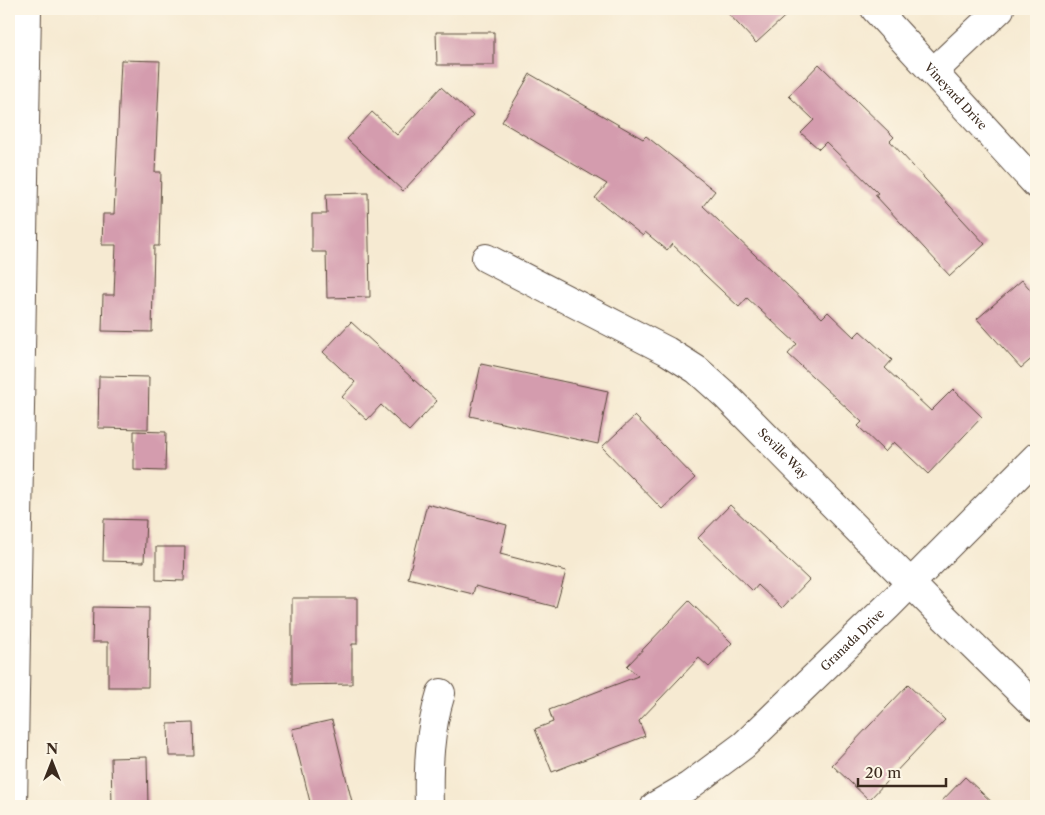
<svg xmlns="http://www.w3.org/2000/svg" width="1045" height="815" viewBox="0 0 1045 815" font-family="'Libre Caslon Text',serif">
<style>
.building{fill:#d49cae}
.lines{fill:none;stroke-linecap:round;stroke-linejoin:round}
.minor-casing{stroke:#574739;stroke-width:30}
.minor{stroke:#fff;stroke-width:28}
.labels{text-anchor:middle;stroke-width:4;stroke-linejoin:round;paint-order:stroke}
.street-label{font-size:12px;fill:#3b2a1e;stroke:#fcf5e5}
</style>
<rect width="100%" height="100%" fill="#fcf5e5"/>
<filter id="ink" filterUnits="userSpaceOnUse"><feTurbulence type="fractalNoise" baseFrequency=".02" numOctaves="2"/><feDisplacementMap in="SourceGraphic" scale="10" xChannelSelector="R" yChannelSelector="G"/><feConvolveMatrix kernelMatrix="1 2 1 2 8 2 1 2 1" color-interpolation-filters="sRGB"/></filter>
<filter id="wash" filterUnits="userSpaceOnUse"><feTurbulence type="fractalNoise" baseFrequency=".0096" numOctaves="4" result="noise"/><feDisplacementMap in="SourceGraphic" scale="20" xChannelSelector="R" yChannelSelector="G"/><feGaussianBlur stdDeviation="1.12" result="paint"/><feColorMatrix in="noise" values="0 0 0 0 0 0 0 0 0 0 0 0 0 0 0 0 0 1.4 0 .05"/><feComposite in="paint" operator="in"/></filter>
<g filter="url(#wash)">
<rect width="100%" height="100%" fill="#f6ead2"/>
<g id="blocks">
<g class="building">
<path d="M 724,9 L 793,9 L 756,43 Z"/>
<path d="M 436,32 L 494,32 L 494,65 L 437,65 Z"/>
<path d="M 121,60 L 160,61 L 155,172 L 161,172 L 159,246 L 154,246 L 152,332 L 102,331 L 103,295 L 114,295 L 116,245 L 102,245 L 103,214 L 114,214 Z"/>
<path d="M 819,64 L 894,137 L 890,141 L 985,244 L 950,276 L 875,195 L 878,193 L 826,142 L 819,149 L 801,133 L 814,120 L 789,96 Z"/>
<path d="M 530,74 L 643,139 L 646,136 L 715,191 L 703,206 L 822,318 L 828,312 L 854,337 L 860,331 L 892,360 L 885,368 L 931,411 L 953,389 L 982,417 L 928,474 L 894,442 L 885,452 L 858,426 L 862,422 L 788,354 L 797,344 L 747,298 L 739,307 L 672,244 L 667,250 L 645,232 L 643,236 L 595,198 L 607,184 L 502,122 Z"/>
<path d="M 441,87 L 473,116 L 403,191 L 347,139 L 372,112 L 397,135 Z"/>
<path d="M 368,193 L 370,297 L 327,298 L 326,252 L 312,252 L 312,214 L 327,214 L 326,194 Z"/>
<path d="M 1022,280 L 1036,296 L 1036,355 L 1021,368 L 977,319 Z"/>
<path d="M 351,322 L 437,401 L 409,431 L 381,405 L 367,420 L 342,397 L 355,382 L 323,352 Z"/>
<path d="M 481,364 L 608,391 L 598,444 L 470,416 Z"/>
<path d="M 99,376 L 149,377 L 148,429 L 98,428 Z"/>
<path d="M 635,416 L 695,478 L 662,509 L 602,447 Z"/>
<path d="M 134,431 L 166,432 L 165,471 L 134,470 Z"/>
<path d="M 427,504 L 507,525 L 500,554 L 566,571 L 556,607 L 475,586 L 473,594 L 408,578 Z"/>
<path d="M 730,505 L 809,580 L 782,608 L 758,585 L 753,591 L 698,538 Z"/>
<path d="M 104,519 L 146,520 L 144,562 L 103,561 Z"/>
<path d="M 156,547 L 185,547 L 184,581 L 156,580 Z"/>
<path d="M 292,598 L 357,598 L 357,644 L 352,644 L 352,684 L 292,685 Z"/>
<path d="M 689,601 L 732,643 L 709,667 L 699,658 L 639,721 L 645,736 L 552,772 L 535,729 L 553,722 L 549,710 L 638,676 L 627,666 Z"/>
<path d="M 93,607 L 149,608 L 148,687 L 108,687 L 108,642 L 92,642 Z"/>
<path d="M 908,685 L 945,720 L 869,800 L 832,765 Z"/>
<path d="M 332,720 L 352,802 L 336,806 L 311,806 L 292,729 Z"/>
<path d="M 193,723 L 194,756 L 169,756 L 168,724 Z"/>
<path d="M 147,757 L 148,806 L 112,806 L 111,758 Z"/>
<path d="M 965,777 L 996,806 L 937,806 Z"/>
</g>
</g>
</g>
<g filter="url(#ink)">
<use href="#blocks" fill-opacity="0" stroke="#574739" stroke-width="1"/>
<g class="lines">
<g class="minor-casing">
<g id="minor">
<path id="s1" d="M 875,9 L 1036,184"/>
<path d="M 933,72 L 1000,9"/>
<path id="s2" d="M 486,258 L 667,351 L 697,370 L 725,395 L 937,610 L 1036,707"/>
<path d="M 13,806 L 27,9"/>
<path d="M 429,806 C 428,767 429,731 441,693"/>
<path id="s3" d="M 655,806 L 689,786 L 744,745 L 888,606 L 1036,457"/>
</g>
</g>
<use href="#minor" class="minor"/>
</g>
</g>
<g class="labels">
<g class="street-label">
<text dy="4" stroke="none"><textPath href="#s1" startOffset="119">Vineyard Drive</textPath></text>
<text dy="4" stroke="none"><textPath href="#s2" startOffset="359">Seville Way</textPath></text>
<text dy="4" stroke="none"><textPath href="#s3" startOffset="259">Granada Drive</textPath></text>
</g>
</g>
<rect width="1045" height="815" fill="none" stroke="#fcf5e5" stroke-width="30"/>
<g transform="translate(52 762)" stroke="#fcf5e5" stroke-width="4" paint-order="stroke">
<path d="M0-4L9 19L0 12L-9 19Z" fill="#3b2a1e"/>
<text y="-8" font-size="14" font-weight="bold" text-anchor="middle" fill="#3b2a1e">N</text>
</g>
<path d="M858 778v8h88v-8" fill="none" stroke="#3b2a1e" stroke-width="2.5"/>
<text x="865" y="778" font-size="15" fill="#3b2a1e" stroke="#fcf5e5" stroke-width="4" paint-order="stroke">20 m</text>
</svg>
